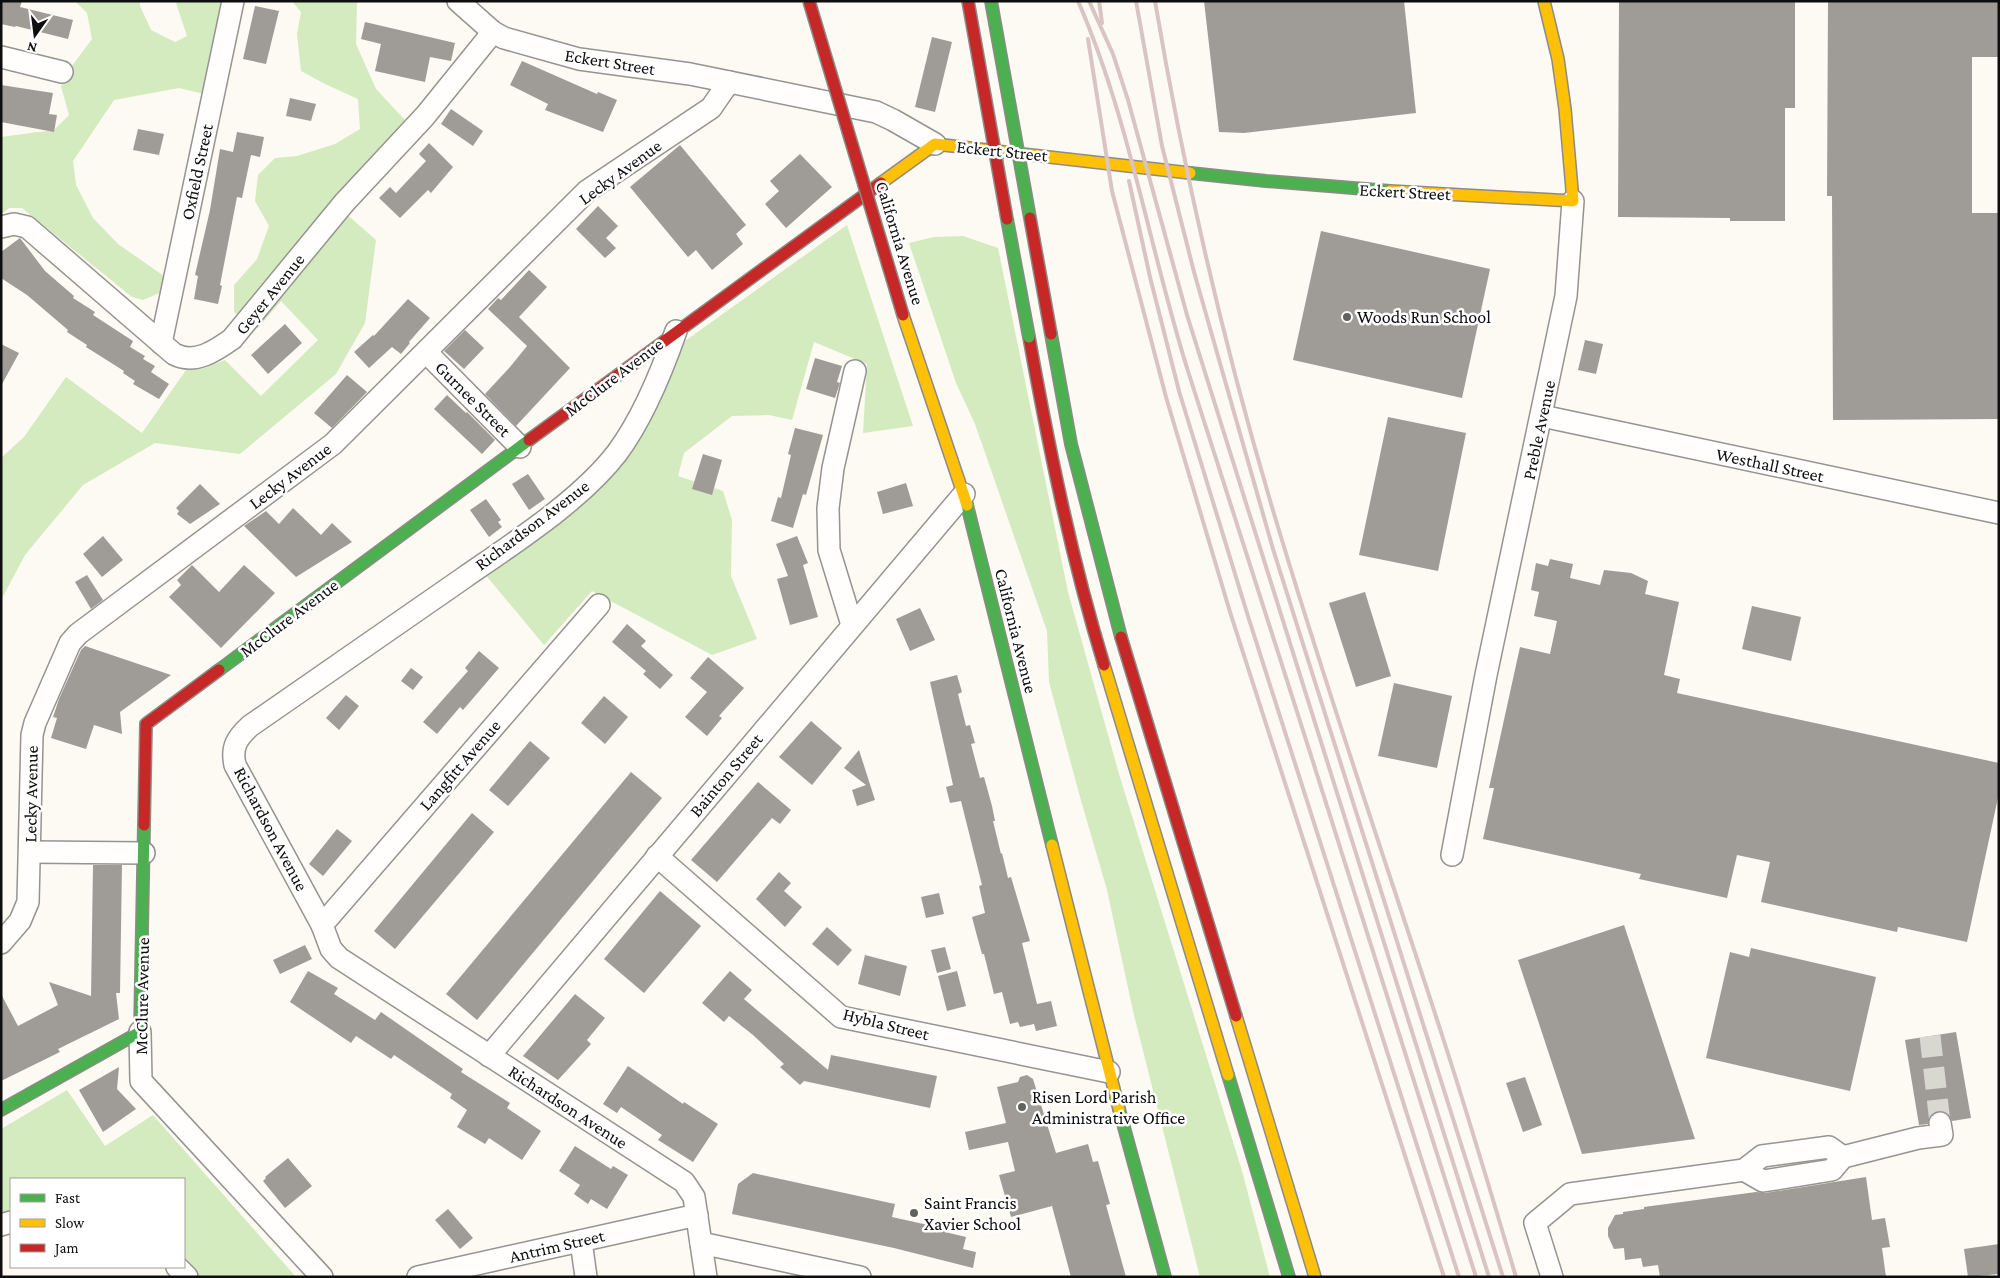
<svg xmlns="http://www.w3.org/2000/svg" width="2000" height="1278" viewBox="0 0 2000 1278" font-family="'Crimson Pro',serif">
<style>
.forest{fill:#d3ebbe}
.building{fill:#9f9c98}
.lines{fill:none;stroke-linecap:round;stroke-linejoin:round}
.street-tunnel{stroke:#d8d7d0;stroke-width:21;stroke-dasharray:21 11;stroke-linecap:butt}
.street-casing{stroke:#959491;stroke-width:24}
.fast-casing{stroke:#8c8b87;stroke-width:14}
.slow-casing{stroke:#8c8b87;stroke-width:14}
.jam-casing{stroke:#8c8b87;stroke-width:14}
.street{stroke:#fffefd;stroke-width:21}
.fast{stroke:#4caf50;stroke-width:11}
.slow{stroke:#ffc107;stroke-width:11}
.jam{stroke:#c62828;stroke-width:11}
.rail{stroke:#d9c4c2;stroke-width:4}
.fast-bridge-casing{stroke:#8c8b87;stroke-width:14;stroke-linecap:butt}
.jam-bridge-casing{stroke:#8c8b87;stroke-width:14;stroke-linecap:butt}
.fast-bridge{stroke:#4caf50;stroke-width:11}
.jam-bridge{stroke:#c62828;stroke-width:11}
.poi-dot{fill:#61615e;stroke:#fff;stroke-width:2}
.labels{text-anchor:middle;stroke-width:5;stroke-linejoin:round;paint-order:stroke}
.street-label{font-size:18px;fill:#0e0e0e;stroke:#fff}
.poi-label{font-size:18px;fill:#0e0e0e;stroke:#fff;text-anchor:start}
</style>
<rect width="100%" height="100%" fill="#fcfaf2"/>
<g class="forest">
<path d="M 75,1 L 140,1 L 140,6 L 151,30 L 175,42 L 187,36 L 176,3 L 179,1 L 224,1 L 204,94 L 179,88 L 114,100 L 73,161 L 76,185 L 93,218 L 118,244 L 171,281 L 169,289 L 143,300 L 132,297 L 22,208 L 9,208 L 1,214 L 1,137 L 54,130 L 69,115 L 61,86 L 72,66 L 92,39 L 87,13 Z"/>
<path d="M 292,1 L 358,1 L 357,3 L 356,44 L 376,89 L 405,120 L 336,205 L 376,240 L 365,323 L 336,374 L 240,454 L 155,443 L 83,485 L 25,555 L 1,600 L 1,458 L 24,437 L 66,377 L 142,433 L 186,370 L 205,368 L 225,360 L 261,396 L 318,340 L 281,301 L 258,328 L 234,312 L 234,285 L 257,259 L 269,226 L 255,201 L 258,175 L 275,158 L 297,156 L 335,144 L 360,129 L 358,99 L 325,84 L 301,71 L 297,34 L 301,12 Z"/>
<path d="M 847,225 L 913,426 L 863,433 L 867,364 L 814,342 L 792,420 L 769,415 L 732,416 L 684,453 L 678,476 L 723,491 L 732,520 L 731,576 L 757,639 L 712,655 L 592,591 L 544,645 L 484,573 L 588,494 L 678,346 Z"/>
<path d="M 963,236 L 998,248 L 1068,592 L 1119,774 L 1242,1171 L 1270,1277 L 1200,1277 L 1133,1011 L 1107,890 L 1080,797 L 1049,682 L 1047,631 L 975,424 L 956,383 L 909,243 L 934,237 Z"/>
<path d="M 67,1090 L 105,1146 L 153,1115 L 296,1277 L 196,1277 L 184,1263 L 184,1179 L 11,1179 L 11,1214 L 1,1218 L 1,1129 Z"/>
</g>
<g class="building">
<path d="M 1,1 L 22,1 L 20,7 L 73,20 L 68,39 L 16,26 L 15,27 L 1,24 Z"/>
<path d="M 1204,1 L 1404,1 L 1416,113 L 1244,133 L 1219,132 Z"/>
<path d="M 1619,1 L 1795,1 L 1795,108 L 1785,108 L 1785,221 L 1730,221 L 1730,218 L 1618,217 Z"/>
<path d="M 1828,1 L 1999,2 L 1999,57 L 1972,57 L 1972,213 L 1999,213 L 1999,419 L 1833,420 L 1832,196 L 1827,196 Z"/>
<path d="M 255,6 L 279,11 L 266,64 L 243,59 Z"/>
<path d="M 365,22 L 455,43 L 451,61 L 430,57 L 425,82 L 375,71 L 381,44 L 361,39 Z"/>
<path d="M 932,37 L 952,42 L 935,112 L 915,107 Z"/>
<path d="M 522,61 L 597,94 L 598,92 L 617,100 L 603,132 L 545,110 L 548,104 L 510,85 Z"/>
<path d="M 1,85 L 53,93 L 49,114 L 57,115 L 54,132 L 1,122 Z"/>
<path d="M 290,98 L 316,104 L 311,121 L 286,116 Z"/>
<path d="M 451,109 L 483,131 L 473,146 L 441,124 Z"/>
<path d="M 138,129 L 164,134 L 159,155 L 133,150 Z"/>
<path d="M 237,132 L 264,137 L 260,157 L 251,155 L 242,198 L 237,197 L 220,285 L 222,286 L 218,304 L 194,299 L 198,276 L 195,275 L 210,210 L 220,149 L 233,152 Z"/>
<path d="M 429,143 L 453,167 L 431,193 L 428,190 L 400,218 L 379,198 L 390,187 L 396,193 L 426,161 L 419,154 Z"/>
<path d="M 680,145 L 746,225 L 736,234 L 743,244 L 712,270 L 696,250 L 688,257 L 630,187 Z"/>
<path d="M 800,154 L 832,187 L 786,228 L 765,204 L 779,191 L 770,181 Z"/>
<path d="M 598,206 L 618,226 L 606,238 L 616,248 L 605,258 L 576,229 Z"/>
<path d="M 1321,231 L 1490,269 L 1462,398 L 1293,360 Z"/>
<path d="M 20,238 L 45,271 L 74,296 L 73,298 L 95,312 L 93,315 L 133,341 L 130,347 L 145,356 L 143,359 L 155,366 L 151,372 L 169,384 L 159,399 L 133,384 L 135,381 L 123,373 L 124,371 L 86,347 L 87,345 L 67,332 L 68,330 L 27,295 L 1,278 L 1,252 Z"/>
<path d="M 529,270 L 547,287 L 519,317 L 570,368 L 516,426 L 485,394 L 510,367 L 527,346 L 488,309 L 498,298 L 501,300 Z"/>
<path d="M 408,299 L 430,318 L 409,342 L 410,343 L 401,354 L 392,347 L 369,368 L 354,352 L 373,335 L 374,336 Z"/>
<path d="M 285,324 L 302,343 L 268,374 L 251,355 Z"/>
<path d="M 465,330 L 484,348 L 464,369 L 444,351 Z"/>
<path d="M 1585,340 L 1603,344 L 1596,374 L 1578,370 Z"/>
<path d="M 1,344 L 19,353 L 1,386 Z"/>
<path d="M 815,358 L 842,366 L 837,382 L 840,383 L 835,398 L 806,389 Z"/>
<path d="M 347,375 L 367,392 L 332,428 L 314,413 Z"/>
<path d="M 447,395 L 466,413 L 467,412 L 495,440 L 482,454 L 434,409 Z"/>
<path d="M 1388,417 L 1466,433 L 1438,571 L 1359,555 Z"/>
<path d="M 795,428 L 823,435 L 806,495 L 803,494 L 793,528 L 771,521 L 778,497 L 781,498 L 791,455 L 788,454 Z"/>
<path d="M 703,454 L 722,460 L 712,495 L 692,489 Z"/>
<path d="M 528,474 L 545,499 L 529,510 L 512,484 Z"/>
<path d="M 906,483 L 913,506 L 883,514 L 877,492 Z"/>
<path d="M 200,484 L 220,504 L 190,524 L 177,514 L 179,511 L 176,508 Z"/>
<path d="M 486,499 L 501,520 L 498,522 L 502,527 L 489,537 L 470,510 Z"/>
<path d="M 293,508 L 321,535 L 332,523 L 352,542 L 296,577 L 244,526 L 266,511 L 279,524 Z"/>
<path d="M 103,536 L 123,560 L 102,577 L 83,554 Z"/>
<path d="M 797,536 L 808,563 L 803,565 L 818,617 L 790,625 L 777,579 L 788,576 L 776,544 Z"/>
<path d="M 1550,559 L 1573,564 L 1570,578 L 1600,585 L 1604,570 L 1631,573 L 1648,581 L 1645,594 L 1679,602 L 1664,675 L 1680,679 L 1677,693 L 1999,763 L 1999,793 L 1967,942 L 1898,927 L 1897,932 L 1761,902 L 1770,862 L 1737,855 L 1727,898 L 1639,879 L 1641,874 L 1483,839 L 1494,788 L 1489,788 L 1520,647 L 1550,654 L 1557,621 L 1534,616 L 1539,592 L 1531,590 L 1536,563 L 1548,566 Z"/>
<path d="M 192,565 L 219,592 L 244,565 L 275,593 L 221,648 L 169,597 L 181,585 L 177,580 Z"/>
<path d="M 87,575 L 103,600 L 91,609 L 75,582 Z"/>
<path d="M 1365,592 L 1391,676 L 1356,687 L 1329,603 Z"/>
<path d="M 1752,606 L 1801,617 L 1791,661 L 1742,649 Z"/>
<path d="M 920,608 L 935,640 L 910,651 L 896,619 Z"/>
<path d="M 627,624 L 646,641 L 641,646 L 673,675 L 660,689 L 643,674 L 646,671 L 612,642 Z"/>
<path d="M 85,646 L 171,675 L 120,712 L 122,734 L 94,725 L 86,749 L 51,738 L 57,718 L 53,717 L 59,699 L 81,650 Z"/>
<path d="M 479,651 L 499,668 L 463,710 L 460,707 L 437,734 L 423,722 L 468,671 L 465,668 Z"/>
<path d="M 708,657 L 744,688 L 719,716 L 722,718 L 707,736 L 685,717 L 707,692 L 690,678 Z"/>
<path d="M 411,668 L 423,677 L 413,690 L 401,681 Z"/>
<path d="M 957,675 L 962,692 L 958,694 L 966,726 L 970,725 L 975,743 L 971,744 L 980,778 L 984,777 L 992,806 L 995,821 L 993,821 L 1001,854 L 1002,853 L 1008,878 L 1011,877 L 1030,941 L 1022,943 L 1037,1004 L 1051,1001 L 1057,1026 L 1036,1031 L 1034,1024 L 1020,1027 L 1018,1022 L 1010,1024 L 1002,992 L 994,994 L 984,954 L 982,954 L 977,936 L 972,917 L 985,913 L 979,886 L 982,885 L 961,801 L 950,803 L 946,787 L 953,785 L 930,682 Z"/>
<path d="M 1394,683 L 1452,696 L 1437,768 L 1378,756 Z"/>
<path d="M 346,695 L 359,706 L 339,730 L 326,718 Z"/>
<path d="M 604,696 L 628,717 L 605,744 L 581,723 Z"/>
<path d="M 811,721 L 842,748 L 812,785 L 779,757 Z"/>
<path d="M 530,741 L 550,758 L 508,806 L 489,790 Z"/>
<path d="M 859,750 L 875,800 L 857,806 L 852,790 L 866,785 L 844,768 Z"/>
<path d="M 631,772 L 662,798 L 477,1020 L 446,994 Z"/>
<path d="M 758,782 L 791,810 L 780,824 L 772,818 L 717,882 L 691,860 Z"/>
<path d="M 472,813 L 494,832 L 395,949 L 374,931 Z"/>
<path d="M 337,829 L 352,841 L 323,876 L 309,864 Z"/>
<path d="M 93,865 L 122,865 L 120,993 L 116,993 L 119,1019 L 58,1049 L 60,1052 L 1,1081 L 1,994 L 18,1026 L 58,1005 L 49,982 L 91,996 Z"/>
<path d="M 779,872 L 791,883 L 784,891 L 802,907 L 785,927 L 756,899 Z"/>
<path d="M 660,891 L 701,926 L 644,993 L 604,959 Z"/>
<path d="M 939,893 L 944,914 L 926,918 L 921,897 Z"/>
<path d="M 1624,925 L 1695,1139 L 1582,1154 L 1518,960 Z"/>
<path d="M 827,927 L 852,950 L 838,966 L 812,944 Z"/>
<path d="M 305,945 L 312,959 L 280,974 L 273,960 Z"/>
<path d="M 945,947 L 951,969 L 937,973 L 931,950 Z"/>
<path d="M 1751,948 L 1876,977 L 1850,1091 L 1706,1058 L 1730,952 L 1749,957 Z"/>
<path d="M 865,955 L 907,966 L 900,996 L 858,984 Z"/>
<path d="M 308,971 L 338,988 L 334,994 L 375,1020 L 381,1012 L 463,1069 L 461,1072 L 510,1103 L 507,1108 L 541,1131 L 522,1160 L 489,1138 L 485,1144 L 457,1127 L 467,1110 L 450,1098 L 452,1094 L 394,1055 L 391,1059 L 356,1036 L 351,1043 L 290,1002 Z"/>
<path d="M 730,971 L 752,990 L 744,999 L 828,1070 L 831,1055 L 937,1076 L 930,1108 L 804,1081 L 800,1085 L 780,1067 L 784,1064 L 753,1035 L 729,1016 L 724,1022 L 702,1003 Z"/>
<path d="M 957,971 L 966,1006 L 947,1011 L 938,976 Z"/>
<path d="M 575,994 L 605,1018 L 587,1040 L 591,1044 L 558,1080 L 523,1056 Z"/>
<path d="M 1956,1032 L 1971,1118 L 1952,1121 L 1949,1115 L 1945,1112 L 1938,1111 L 1932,1114 L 1928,1124 L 1919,1125 L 1905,1040 Z"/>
<path d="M 628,1066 L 683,1104 L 684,1102 L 718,1124 L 693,1162 L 658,1140 L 662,1135 L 621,1107 L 617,1113 L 603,1104 Z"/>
<path d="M 119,1067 L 117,1089 L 136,1109 L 103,1132 L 79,1090 Z"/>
<path d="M 1027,1075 L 1033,1079 L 1056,1153 L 1088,1144 L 1093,1162 L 1098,1161 L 1110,1204 L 1106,1205 L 1126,1277 L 1071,1277 L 1052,1206 L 1011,1217 L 999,1175 L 1015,1171 L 1008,1142 L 969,1150 L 965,1132 L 1006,1123 L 997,1087 L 1018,1082 L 1020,1077 Z"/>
<path d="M 1525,1077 L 1542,1125 L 1523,1132 L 1506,1083 Z"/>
<path d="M 575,1146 L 611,1169 L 613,1166 L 628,1175 L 607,1209 L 591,1199 L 588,1204 L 574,1194 L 580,1185 L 559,1171 Z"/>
<path d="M 288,1158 L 312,1186 L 285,1208 L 263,1181 L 266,1178 L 265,1177 Z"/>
<path d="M 753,1173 L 895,1204 L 892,1217 L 946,1229 L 945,1232 L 966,1237 L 963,1249 L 976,1252 L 973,1268 L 894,1248 L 732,1214 L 738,1184 Z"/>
<path d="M 1866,1177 L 1872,1220 L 1885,1218 L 1890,1247 L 1882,1248 L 1886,1277 L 1660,1277 L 1658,1265 L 1643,1267 L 1641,1258 L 1625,1260 L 1624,1248 L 1614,1249 L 1608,1236 L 1608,1228 L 1615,1215 L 1623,1214 L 1623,1212 L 1644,1209 L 1644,1207 L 1756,1192 L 1765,1193 Z"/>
<path d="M 448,1209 L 473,1238 L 460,1249 L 435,1220 Z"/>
<path d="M 1999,1244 L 1999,1274 L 1968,1277 L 1964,1249 Z"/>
</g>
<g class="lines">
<path class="street-tunnel" d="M 1930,1036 L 1940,1123"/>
<g class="street-casing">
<g id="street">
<path d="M 458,1 L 493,32 L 504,38 L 579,59 L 690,74 L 876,112 L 893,120 L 935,144"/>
<path d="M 1,57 L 62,72"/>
<path d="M 1,227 L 14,224 L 27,227 L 174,354 C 195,365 215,351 232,339 L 344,203 L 425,116 L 493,32"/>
<path d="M 676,331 C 662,371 643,418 617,453 C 581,500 514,543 465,577 C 393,627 322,676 250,726 C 237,738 231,747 235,765 L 322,925 L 331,949 L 339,958 L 684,1182 L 694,1197 L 706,1277"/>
<path d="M 161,343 L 233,1"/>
<path d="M 426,352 L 520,447"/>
<path d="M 1542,416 L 1999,513"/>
<path d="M 852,625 L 829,550 L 828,508 L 833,468 L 855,371"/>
<path d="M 30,852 L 144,853"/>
<path d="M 1452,855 L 1486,675 L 1566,296 L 1573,201"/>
<path d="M 657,856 L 841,1017 L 1109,1072"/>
<path d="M 322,925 L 599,605"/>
<path d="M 1,943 L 20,921 L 28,902 L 32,735 L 35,723 L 70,643 L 78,634 L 333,444 L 587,191 L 711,108 L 729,82"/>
<path d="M 140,1032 L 141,1081 L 322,1277"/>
<path d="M 489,1056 L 964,494"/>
<path d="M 1744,1170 L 1763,1181 L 1832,1170 L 1843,1157 L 1918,1138 L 1942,1135 L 1940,1123"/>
<path d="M 1,1225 L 11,1222"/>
<path d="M 581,1241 L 586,1277"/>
<path d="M 701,1243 L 860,1277"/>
<path d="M 177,1267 L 187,1277"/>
<path d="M 418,1277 L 697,1215"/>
<path d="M 1552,1277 L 1535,1223 L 1570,1194 L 1744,1170 L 1762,1156 L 1829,1147 L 1843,1157"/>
</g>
</g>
<g class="fast-casing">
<g id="fast">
<path d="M 1190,173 L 1266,181 L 1390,191"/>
<path d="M 1051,334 L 1071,444 L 1121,637"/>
<path d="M 967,505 L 1052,845"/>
<path d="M 219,670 L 529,440"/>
<path d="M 1228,1075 L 1289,1277"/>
<path d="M 1119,1109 L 1165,1277"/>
<path d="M 1,1110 L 140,1032 L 144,825"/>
</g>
</g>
<g class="slow-casing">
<g id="slow">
<path d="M 881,183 L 935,144 L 1190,173"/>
<path d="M 1390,191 L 1573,201 L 1565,109 L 1558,59 L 1544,1"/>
<path d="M 903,315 L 967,505"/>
<path d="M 1104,665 L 1228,1075"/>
<path d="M 1052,845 L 1119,1109"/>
<path d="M 1236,1016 L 1315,1277"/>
</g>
</g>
<g class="jam-casing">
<g id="jam">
<path d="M 1029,337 C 1049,448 1071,557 1104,665"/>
<path d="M 529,440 L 881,183"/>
<path d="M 1121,637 L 1236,1016"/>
<path d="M 144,825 L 146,724 L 219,670"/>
</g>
</g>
<use href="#street" class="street"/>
<use href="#fast" class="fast"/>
<use href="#slow" class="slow"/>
<use href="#jam" class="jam"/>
<g class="rail">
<path d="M 1078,1 C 1129,118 1149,246 1187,368 C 1284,671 1381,973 1476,1277"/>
<path d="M 1089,1 L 1113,54 L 1128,100 L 1187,315 L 1489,1277"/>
<path d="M 1099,1 L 1102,23"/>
<path d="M 1136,1 L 1162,146 L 1194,272 L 1273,549 L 1503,1277"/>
<path d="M 1155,1 C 1185,179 1226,355 1278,527 C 1329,697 1387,866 1442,1035 C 1468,1115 1492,1196 1516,1277"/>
<path d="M 1088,39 L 1112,191 L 1166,397 L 1230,612 L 1444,1277"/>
<path d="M 1129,181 L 1150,277 L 1179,391 L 1247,613 L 1459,1277"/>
</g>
<g class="fast-bridge-casing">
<g id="fast-bridge">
<path d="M 991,1 L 1030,218"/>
<path d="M 1007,219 L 1029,337"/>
</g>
</g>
<g class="jam-bridge-casing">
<g id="jam-bridge">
<path d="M 809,1 L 903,315"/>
<path d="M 968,1 L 1007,219"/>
<path d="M 1030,218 L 1051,334"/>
</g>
</g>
<use href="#fast-bridge" class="fast-bridge"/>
<use href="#jam-bridge" class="jam-bridge"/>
</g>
<g class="poi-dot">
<circle cx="1347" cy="317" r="5"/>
<circle cx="1022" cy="1107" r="5"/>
<circle cx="914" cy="1213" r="5"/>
</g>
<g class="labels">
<g class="street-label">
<text transform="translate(610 62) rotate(9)" y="6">Eckert Street</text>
<text transform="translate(1002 151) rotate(6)" y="6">Eckert Street</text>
<text transform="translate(197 172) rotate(-78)" y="6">Oxfield Street</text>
<text transform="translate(620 172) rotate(-36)" y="6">Lecky Avenue</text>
<text transform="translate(1405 192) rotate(3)" y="6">Eckert Street</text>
<text transform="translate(900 243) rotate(73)" y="6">California Avenue</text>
<text transform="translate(270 294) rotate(-51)" y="6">Geyer Avenue</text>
<text transform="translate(614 377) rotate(-37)" y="6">McClure Avenue</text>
<text transform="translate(473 399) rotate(45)" y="6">Gurnee Street</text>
<text transform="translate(1539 430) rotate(-78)" y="6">Preble Avenue</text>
<text transform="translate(1770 465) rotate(12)" y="6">Westhall Street</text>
<text transform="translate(290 476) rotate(-37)" y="6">Lecky Avenue</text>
<text transform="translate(532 525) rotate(-37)" y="6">Richardson Avenue</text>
<text transform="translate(289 618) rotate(-37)" y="6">McClure Avenue</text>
<text transform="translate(1016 631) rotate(76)" y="6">California Avenue</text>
<text transform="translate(460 765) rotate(-49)" y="6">Langfitt Avenue</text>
<text transform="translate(726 775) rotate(-50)" y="6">Bainton Street</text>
<text transform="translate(31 794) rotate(-89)" y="6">Lecky Avenue</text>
<text transform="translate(271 829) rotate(62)" y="6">Richardson Avenue</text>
<text transform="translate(142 996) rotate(-89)" y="6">McClure Avenue</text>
<text transform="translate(886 1024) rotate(14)" y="6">Hybla Street</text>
<text transform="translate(568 1107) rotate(33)" y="6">Richardson Avenue</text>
<text transform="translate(557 1246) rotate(-13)" y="6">Antrim Street</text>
</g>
<g class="poi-label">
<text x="1357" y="323">Woods Run School</text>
<text x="1032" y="1103">Risen Lord Parish<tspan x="1032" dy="21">Administrative Office</tspan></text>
<text x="924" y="1209">Saint Francis<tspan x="924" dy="21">Xavier School</tspan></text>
</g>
</g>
<rect width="2000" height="1278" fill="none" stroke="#0e0e0e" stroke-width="5"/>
<rect x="10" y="1178" width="175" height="90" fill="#ffffff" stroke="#9f9f9f"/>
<rect x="20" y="1194" width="25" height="8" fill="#4caf50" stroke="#9f9f9f"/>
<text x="55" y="1203" font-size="15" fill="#0e0e0e">Fast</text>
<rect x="20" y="1219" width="25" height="8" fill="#ffc107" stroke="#9f9f9f"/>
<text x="55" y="1228" font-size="15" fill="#0e0e0e">Slow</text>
<rect x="20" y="1244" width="25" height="8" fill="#c62828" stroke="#9f9f9f"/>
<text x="55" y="1253" font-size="15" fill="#0e0e0e">Jam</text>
<g transform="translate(35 35) rotate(194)" stroke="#ffffff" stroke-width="4" paint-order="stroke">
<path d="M0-4L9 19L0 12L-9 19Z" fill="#0e0e0e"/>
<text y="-8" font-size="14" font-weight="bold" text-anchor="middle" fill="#0e0e0e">N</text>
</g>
</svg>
